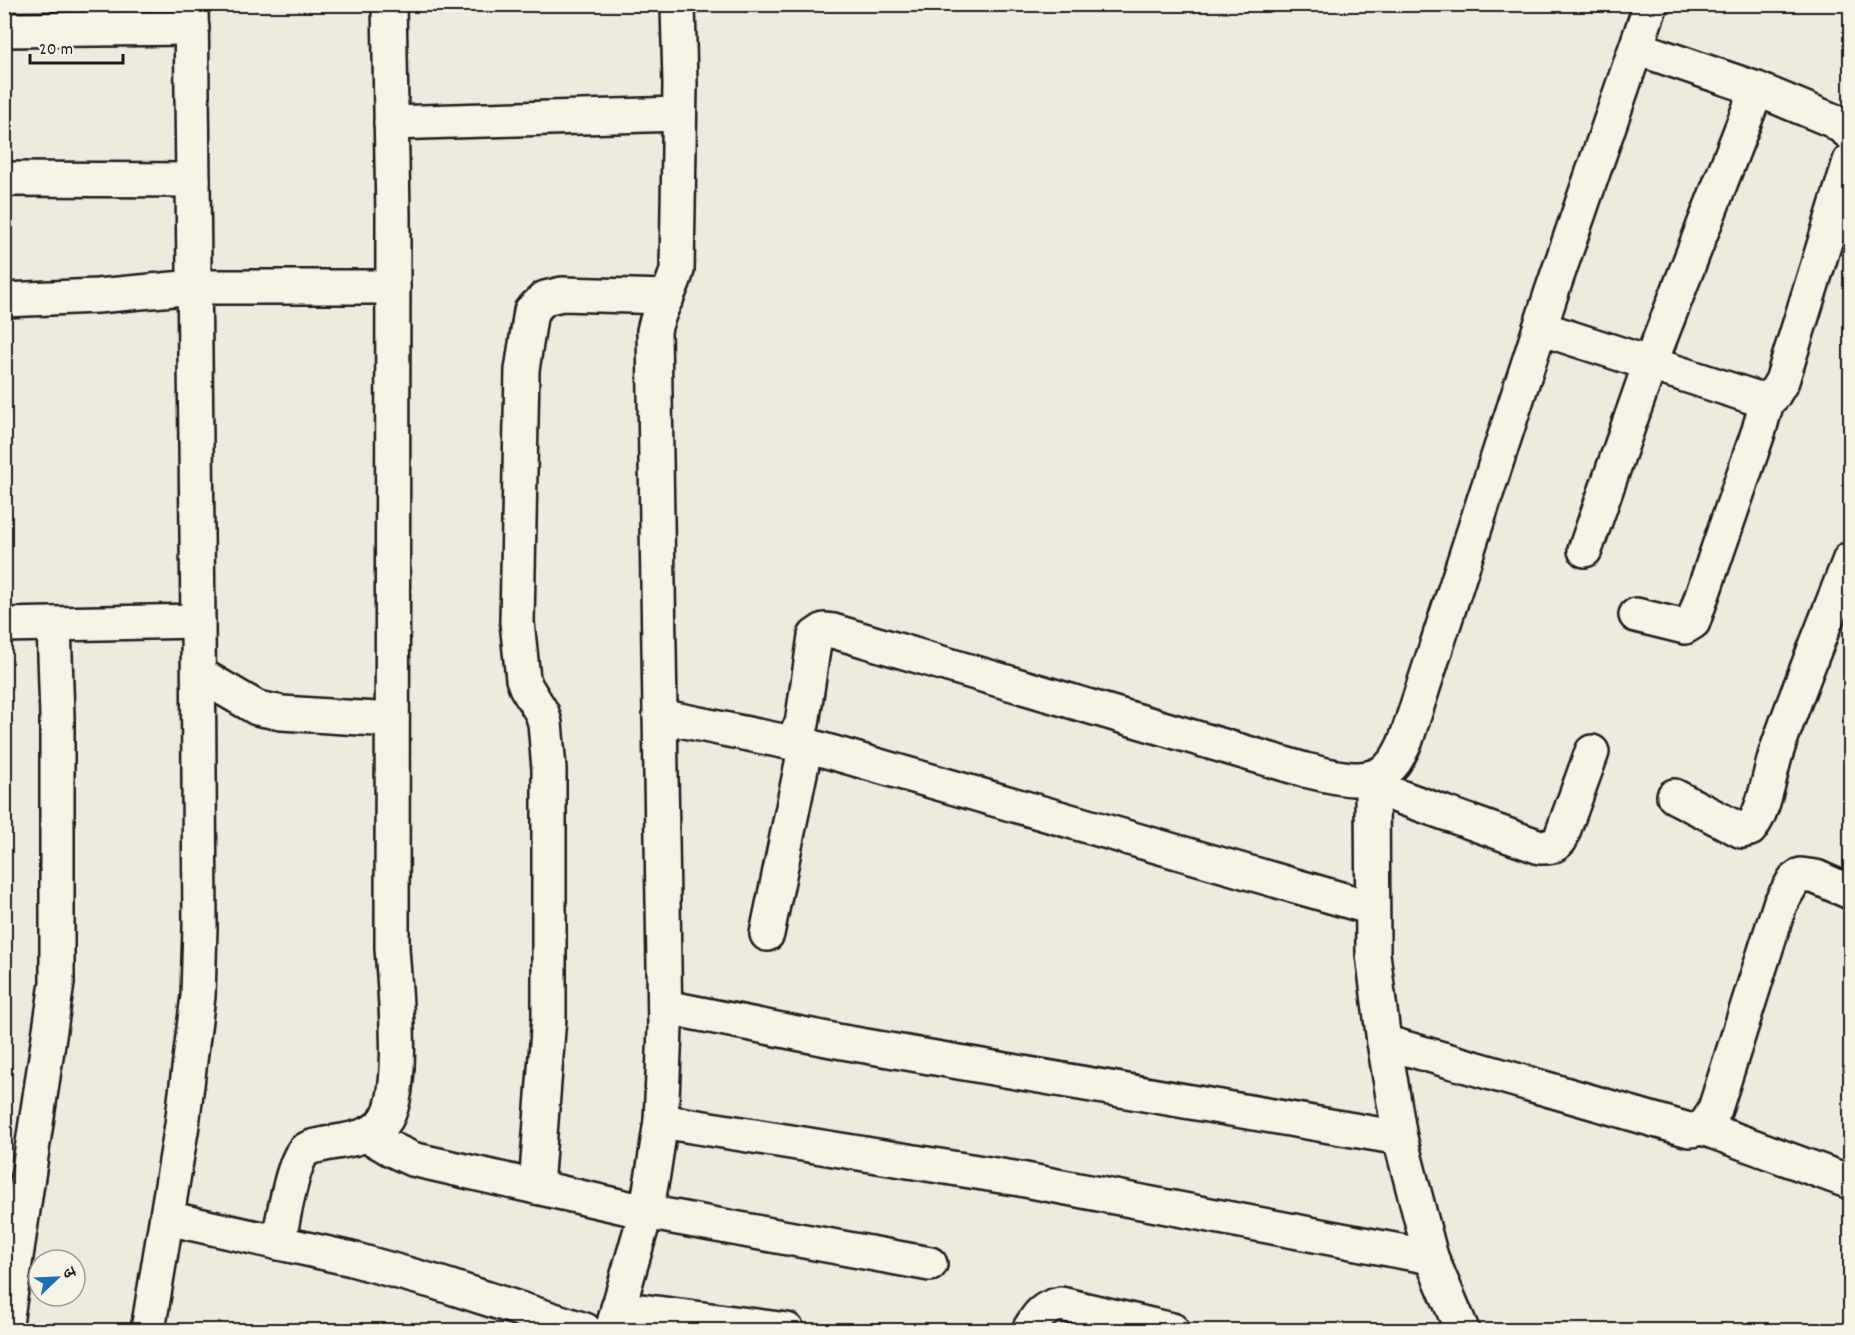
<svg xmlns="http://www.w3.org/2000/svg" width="1855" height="1335" viewBox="0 0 1855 1335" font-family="Dekko,'Playpen Sans Deva',sans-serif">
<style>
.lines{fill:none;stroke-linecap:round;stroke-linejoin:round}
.street-casing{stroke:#1c1c1c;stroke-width:38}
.street{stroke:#f7f3e8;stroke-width:33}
</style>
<rect width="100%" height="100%" fill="#eeeae0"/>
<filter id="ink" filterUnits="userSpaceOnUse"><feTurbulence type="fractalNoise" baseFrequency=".0167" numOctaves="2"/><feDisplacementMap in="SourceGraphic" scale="12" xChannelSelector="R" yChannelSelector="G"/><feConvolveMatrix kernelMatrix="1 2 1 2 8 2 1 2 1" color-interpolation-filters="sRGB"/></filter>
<g filter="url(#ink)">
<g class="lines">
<g class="street-casing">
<g id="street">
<path d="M 4,30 L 192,28"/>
<path d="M 1637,48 L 1757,89 L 1834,121 L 1850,133"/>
<path d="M 391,123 L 679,114"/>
<path d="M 4,179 L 193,180"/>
<path d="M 4,300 L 97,296 L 195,287 L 393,287"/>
<path d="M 1540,328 L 1759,399 L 1773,396 L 1782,381 L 1850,161"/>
<path d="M 1585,550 L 1650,364 L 1757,89"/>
<path d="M 1636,615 L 1685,627 L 1693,622 L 1759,430 L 1768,398"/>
<path d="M 4,625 L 198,621"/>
<path d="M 199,674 L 257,708 L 282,713 L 392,720"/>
<path d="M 660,716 L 787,742 L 794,738 L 802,724 L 815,636 L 824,630 L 833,631 L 1305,770 C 1333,776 1374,791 1395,761 C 1399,755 1403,747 1406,740 L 1551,294 L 1651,4"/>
<path d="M 794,738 L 813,747 L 1372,908"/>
<path d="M 1371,778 L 1372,787 L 1373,954 L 1384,1042 L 1400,1138 L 1431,1257 L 1462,1330"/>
<path d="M 1372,787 L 1540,847 C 1549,847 1554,847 1560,840 L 1592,752"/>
<path d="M 1674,796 L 1742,831 L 1750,829 C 1766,809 1769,772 1778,747 C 1800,684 1826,621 1850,559"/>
<path d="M 767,934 L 806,744"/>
<path d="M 665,1007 L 837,1041 L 1400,1138"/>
<path d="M 1384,1042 L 1689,1130 C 1705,1130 1708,1122 1715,1109 L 1780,904 L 1794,880 L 1801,875 L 1816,877 L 1850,892"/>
<path d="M 661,1121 L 1020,1179 L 1431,1257"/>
<path d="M 1703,1128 L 1850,1182"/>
<path d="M 367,1135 L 391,1149 L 412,1159 L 536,1187 L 646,1212 L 930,1264"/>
<path d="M 536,1187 L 549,1017 L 549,769 L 545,723 L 542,713 L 526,687 L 523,679 L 517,622 L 522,370 L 531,311 L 545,298 L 562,294 L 667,297"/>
<path d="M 167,1218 L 352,1259 L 435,1282 L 585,1330"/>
<path d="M 278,1243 C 283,1222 291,1166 304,1151 C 309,1147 315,1146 321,1145 C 342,1140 369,1140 384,1122 C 407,1094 394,985 392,947 L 393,214 L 389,4"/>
<path d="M 618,1308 L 787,1330"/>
<path d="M 5,1330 L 57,983 L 57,717 L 54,624"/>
<path d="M 148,1330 L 182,1125 L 198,996 L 200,927 L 198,621 L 191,4"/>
<path d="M 612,1330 L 646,1212 L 653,1174 L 661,1121 L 665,1029 L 654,331 C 658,309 672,291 677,270 L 680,84 L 678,4"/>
<path d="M 1029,1330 C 1038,1315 1042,1308 1061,1304 L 1172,1330"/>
</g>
</g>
<use href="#street" class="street"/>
</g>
</g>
<rect width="1855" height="1335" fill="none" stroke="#f7f3e8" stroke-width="24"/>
<rect x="12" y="12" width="1831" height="1311" fill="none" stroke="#1c1c1c" stroke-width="2" filter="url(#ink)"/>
<g transform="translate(57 1278) rotate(67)"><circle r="28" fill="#f7f3e8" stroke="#9f9d96" stroke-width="1.5"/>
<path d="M0-4.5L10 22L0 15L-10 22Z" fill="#1f6fb2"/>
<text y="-9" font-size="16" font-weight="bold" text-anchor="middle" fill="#1c1c1c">उ</text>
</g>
<path d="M30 54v9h93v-9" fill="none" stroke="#1c1c1c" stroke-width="3"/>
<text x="39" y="54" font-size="18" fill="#1c1c1c" stroke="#f7f3e8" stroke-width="4.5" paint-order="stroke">20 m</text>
</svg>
